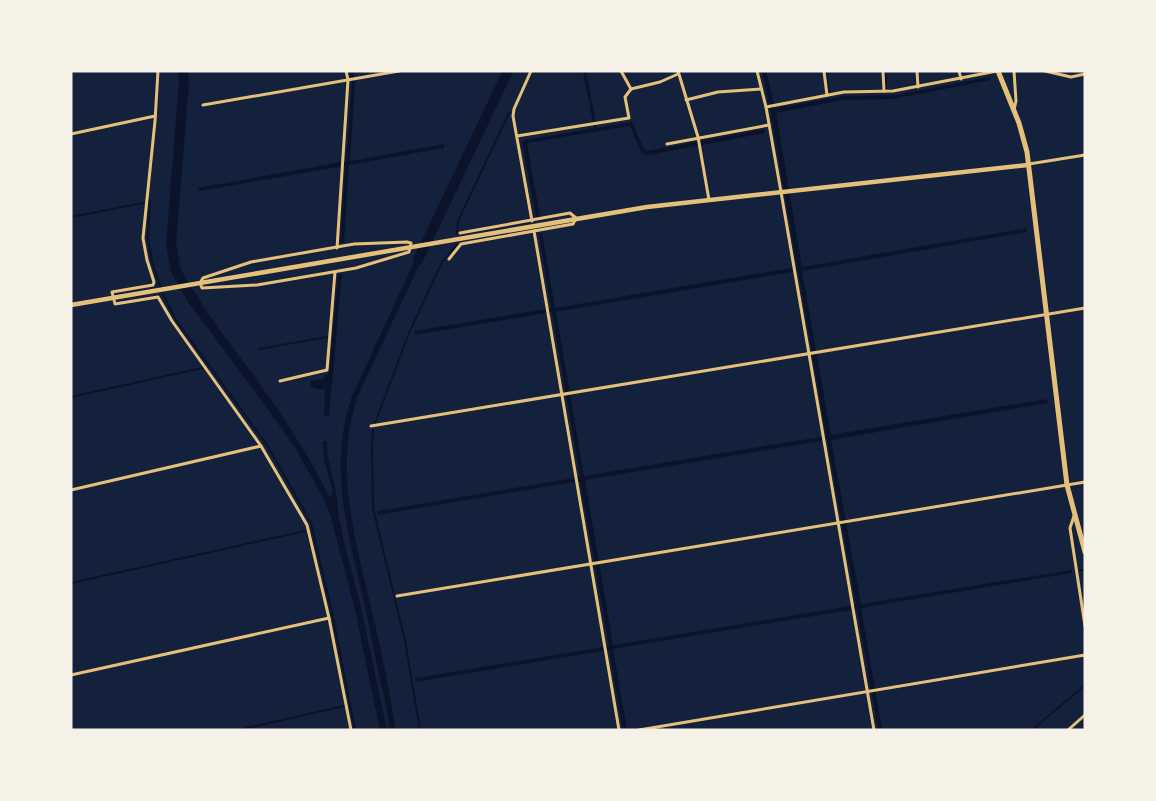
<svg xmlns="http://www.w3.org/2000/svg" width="1156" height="801" viewBox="0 0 1156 801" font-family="'Public Sans',sans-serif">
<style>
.water{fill:#0b132b;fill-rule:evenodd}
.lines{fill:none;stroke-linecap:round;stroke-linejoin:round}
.stream{stroke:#0b132b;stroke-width:2}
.river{stroke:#0b132b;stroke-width:10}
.minor{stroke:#e5c07b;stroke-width:3}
.tertiary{stroke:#e5c07b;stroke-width:4.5}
.secondary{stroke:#e5c07b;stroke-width:5}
</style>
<rect width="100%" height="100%" fill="#14213d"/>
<g class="water">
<path d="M 349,71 L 353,71 L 355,82 L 350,161 L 444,144 L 444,148 L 349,165 L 344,243 L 340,243 L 345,166 L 199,191 L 198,188 L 346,161 L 352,82 Z"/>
<path d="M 583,71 L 586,71 L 597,128 L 632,122 L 644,149 L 647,151 L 764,129 L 765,133 L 649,155 L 645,155 L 641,152 L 630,126 L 527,143 L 540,217 L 536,218 L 522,141 L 594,128 Z"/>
<path d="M 762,71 L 766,71 L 775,108 L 844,96 L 896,95 L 989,77 L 990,80 L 893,99 L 842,100 L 776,113 L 802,267 L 1027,228 L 1027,232 L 802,271 L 831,435 L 1047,399 L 1048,403 L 831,440 L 861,604 L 1071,570 L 1072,573 L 861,608 L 882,730 L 878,730 L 857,609 L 613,649 L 627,730 L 623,730 L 609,650 L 416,682 L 415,678 L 609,646 L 580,481 L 378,515 L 377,511 L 580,477 L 552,312 L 415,335 L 414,331 L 551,308 L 539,234 L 542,233 L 555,308 L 797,267 L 769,103 ZM 798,271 L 826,436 L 584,476 L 556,312 ZM 827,440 L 856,605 L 613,645 L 585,480 Z"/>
<path d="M 427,248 L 357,398 C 334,468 355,538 371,607 C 381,648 389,689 396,730 L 389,730 C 390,716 380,682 377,666 C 373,646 369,626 365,606 C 349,535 327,469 352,396 L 420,249 Z"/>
<path d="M 338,274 L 342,274 L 329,416 L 324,416 L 325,389 L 316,389 L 310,386 L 311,381 L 323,379 L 324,376 L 329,374 Z"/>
<path d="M 193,289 C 211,321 235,350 257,380 C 283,416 308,454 328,494 L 331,498 L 333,491 L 324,460 L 323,441 L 327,441 L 327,452 L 337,498 L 338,512 L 344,543 L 361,607 L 387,730 L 380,730 L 355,610 L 331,517 L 325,501 L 297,451 L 267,408 L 192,307 L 183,291 Z"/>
</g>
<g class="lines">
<g class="stream">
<path d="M 826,71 L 829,92"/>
<path d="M 886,71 L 886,88"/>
<path d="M 962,71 L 962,73"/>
<path d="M 150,200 L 148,237 L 152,262 L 163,294 L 176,320 L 267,445 L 311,523 L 333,617 L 355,730"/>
<path d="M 71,217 L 143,203"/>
<path d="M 457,233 L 458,221 L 509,113"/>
<path d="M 259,349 L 327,337"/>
<path d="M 71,397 L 202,368"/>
<path d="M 375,423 L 409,333 L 442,262 L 458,244"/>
<path d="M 373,430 L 372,449 L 373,508 L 405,641 L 420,730"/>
<path d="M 1080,570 L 1083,570"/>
<path d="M 71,583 L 305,531"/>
<path d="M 238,730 L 344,706"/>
<path d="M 1032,730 L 1085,685"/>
</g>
<g class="river">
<path d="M 183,71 L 184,83 L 171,243 L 176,271 L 194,302"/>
<path d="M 418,260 L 508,71"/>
</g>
<g class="minor">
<path d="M 158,71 L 155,121 L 143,238 L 147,260 L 154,282 L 153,285 L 112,292 L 115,304 L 158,297 L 172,321 L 261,446 L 307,525 L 329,618"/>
<path d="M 531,71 L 514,109 L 513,116 L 532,221"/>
<path d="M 678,71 L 698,137 L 709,200"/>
<path d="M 757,71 L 766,107 L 781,192 L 874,730"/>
<path d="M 824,71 L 827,95"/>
<path d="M 883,71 L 884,91"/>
<path d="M 917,71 L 918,87"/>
<path d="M 959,71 L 961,79"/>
<path d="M 1045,71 L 1071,77 L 1085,74"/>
<path d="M 631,89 L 660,82 L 678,74"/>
<path d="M 686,100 L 718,92 L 761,89"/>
<path d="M 203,105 L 399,71"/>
<path d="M 766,107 L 844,92 L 893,91 L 997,71"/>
<path d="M 1014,110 L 1016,101 L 1014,71"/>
<path d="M 71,134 L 155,116"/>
<path d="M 517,136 L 629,118 L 625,97 L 631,89 L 621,71"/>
<path d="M 667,144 L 769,125"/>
<path d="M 1029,164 L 1085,155"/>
<path d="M 534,231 L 619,730"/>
<path d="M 407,242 L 411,243 L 409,252 L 356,268 L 257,285 L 202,288 L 200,283 L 203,278 L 251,262 L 354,244 Z"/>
<path d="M 337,248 L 348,80 L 346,71"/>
<path d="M 449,259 L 461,244 L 573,224 L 576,218 L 570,213 L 460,233"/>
<path d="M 280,381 L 327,370 L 335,272"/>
<path d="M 371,426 L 1085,308"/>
<path d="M 71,490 L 261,446"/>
<path d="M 1074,516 L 1070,528 L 1085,626"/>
<path d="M 397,596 L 1085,482"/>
<path d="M 71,675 L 329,618 L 351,730"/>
<path d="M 639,730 L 1085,655"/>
<path d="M 1068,730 L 1085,715"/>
</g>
<path class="tertiary" d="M 71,305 L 647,207 L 1028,165"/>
<path class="secondary" d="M 998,71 L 1019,123 L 1027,152 L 1067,485 L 1085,552"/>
</g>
<rect width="1156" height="801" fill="none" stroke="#f6f1e7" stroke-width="145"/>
</svg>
